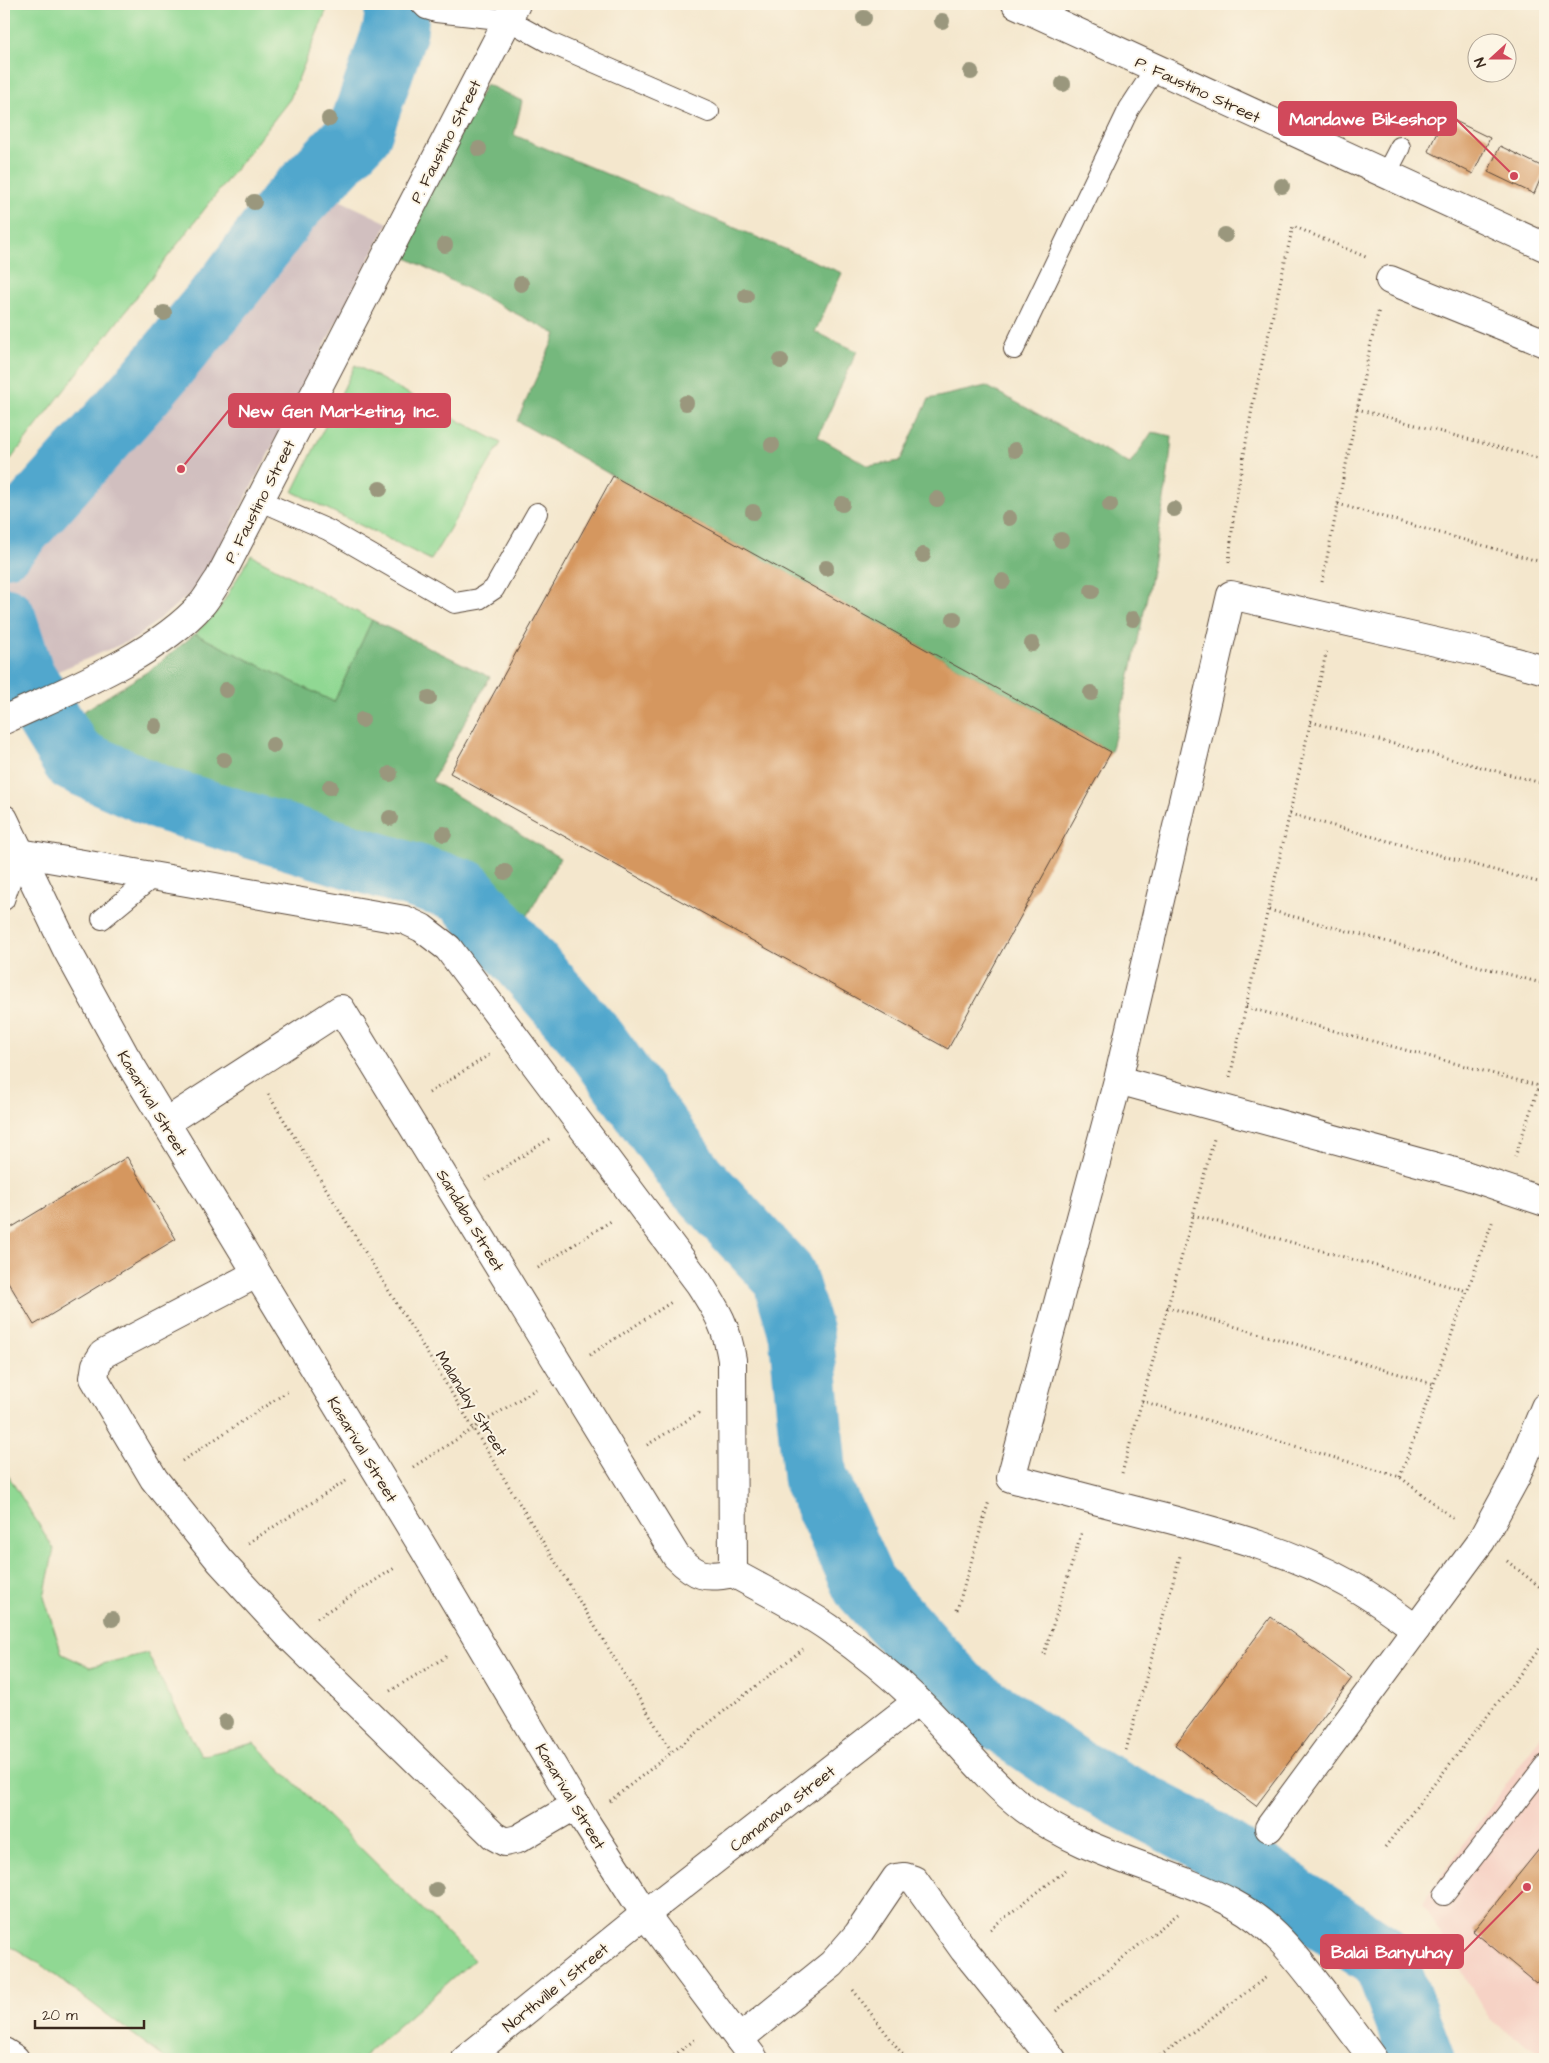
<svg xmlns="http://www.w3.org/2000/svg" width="1549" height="2063" viewBox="0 0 1549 2063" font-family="'Architects Daughter',sans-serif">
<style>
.built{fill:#f6d2c5}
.industrial{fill:#d1bfbf}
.green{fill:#90d893;stroke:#668158}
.forest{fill:#74b87d;stroke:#58714e}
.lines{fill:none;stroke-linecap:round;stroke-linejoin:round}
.river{stroke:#51a7cd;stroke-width:65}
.building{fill:#d5975f}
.lane-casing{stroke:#574638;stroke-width:22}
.street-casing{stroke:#574638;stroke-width:30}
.secondary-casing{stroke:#574638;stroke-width:30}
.path{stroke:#574638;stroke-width:3;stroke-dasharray:1 4;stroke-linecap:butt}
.lane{stroke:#fff;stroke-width:20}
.street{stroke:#fff;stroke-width:28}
.secondary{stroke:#fff;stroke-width:28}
.tree{fill:#9a977d}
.labels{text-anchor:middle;stroke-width:4;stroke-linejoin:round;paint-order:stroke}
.street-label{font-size:16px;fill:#3b2a1e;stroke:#fcf5e5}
.leader{fill:none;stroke:#d1495b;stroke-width:2}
.callout-dot{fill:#d1495b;stroke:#fcf5e5;stroke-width:2}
.callout{fill:#d1495b;stroke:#d1495b;stroke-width:2}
.callout-label{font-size:18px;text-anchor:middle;font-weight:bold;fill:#fff}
</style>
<rect width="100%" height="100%" fill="#fcf5e5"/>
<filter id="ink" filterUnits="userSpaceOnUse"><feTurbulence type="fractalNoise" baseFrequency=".02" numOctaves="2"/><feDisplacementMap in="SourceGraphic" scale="10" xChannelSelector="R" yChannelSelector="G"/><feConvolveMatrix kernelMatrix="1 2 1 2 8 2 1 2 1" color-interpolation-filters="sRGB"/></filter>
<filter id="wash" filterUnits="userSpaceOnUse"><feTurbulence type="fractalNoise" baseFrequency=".0096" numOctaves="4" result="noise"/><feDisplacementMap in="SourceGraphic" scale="20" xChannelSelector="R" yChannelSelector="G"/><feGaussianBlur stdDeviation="1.12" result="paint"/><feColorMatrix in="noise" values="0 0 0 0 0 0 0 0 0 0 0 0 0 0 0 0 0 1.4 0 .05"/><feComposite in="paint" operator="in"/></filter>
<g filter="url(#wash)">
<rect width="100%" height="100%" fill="#f4e7cd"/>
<path class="built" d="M 1545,1730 L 1545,2057 L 1490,2020 L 1422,1903 Z"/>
<path class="industrial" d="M 316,189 L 388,223 L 210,567 L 197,588 L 136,638 L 44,677 L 29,659 L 4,577 L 190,371 Z"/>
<g class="green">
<path d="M 4,4 L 329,4 L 290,99 L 4,468 Z"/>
<path d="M 355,365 L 501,443 L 431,560 L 293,492 Z"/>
<path d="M 251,555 L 372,620 L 334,702 L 195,634 L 219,609 Z"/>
<path d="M 4,1469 L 54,1549 L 44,1597 L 62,1654 L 90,1667 L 147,1653 L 201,1756 L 254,1743 L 474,1960 L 360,2059 L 166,2059 L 36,1961 L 4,1942 Z"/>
</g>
<g class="forest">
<path d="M 486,84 L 522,101 L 514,135 L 842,273 L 815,332 L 857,351 L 818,437 L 869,466 L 900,461 L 929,399 L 986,386 L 1130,464 L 1152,432 L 1172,436 C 1170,467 1164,498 1159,530 C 1147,605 1130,678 1111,752 L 613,476 L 517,421 L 556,334 L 397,253 Z"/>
<path d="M 372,620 L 490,677 L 432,781 L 560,858 L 517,935 L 469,879 L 170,787 L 87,747 L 71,719 L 150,670 L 195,634 L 334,702 Z"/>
</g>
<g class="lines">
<g class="river">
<path d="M 4,545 L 148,384 L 233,282 L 289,207 L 360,132 L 395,31 L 398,4"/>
<path d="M 4,619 L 22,675 L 74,760 L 163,799 L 463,891 L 596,1043 L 693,1178 L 784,1276 L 801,1333 L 815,1477 L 864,1585 L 958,1690 L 1072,1769 L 1200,1836 L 1384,1958 L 1422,2059"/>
</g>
</g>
<g id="blocks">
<g class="building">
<path d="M 1445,116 L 1490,138 L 1473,174 L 1428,151 Z"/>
<path d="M 1500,146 L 1545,168 L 1534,194 L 1488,172 Z"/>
<path d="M 613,476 L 1111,752 L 948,1049 L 450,773 Z"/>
<path d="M 127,1157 L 176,1239 L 34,1325 L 4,1275 L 4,1232 Z"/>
<path d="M 1271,1617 L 1352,1678 L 1256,1806 L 1175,1745 Z"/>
<path d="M 1545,1842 L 1545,1972 L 1536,1983 L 1473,1931 Z"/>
</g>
</g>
</g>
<g filter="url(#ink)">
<use href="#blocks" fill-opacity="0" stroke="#574638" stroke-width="1"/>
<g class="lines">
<g class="lane-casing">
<g id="lane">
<path d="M 421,4 L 426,9 L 436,12 L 508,20 L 548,42 L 709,112"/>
<path d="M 1386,174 L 1400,147"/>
<path d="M 1014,349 L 1129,109 L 1155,69"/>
<path d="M 259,500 L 328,530 L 455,603 L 479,599 L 494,589 L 537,513"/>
<path d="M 4,900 L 20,853"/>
<path d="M 102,919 L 154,876"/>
<path d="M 1444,1895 L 1545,1765"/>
</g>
</g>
<g class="street-casing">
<g id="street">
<path d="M 1390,280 L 1545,343"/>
<path d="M 4,819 L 66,948 L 124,1054 L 424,1549 L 585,1821 L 645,1914 L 754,2059"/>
<path d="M 20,853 L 405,920 L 422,928 L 448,948 L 699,1283 C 717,1311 727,1327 732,1360 L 733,1573"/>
<path d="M 1118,1080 L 1462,1174 L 1545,1202"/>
<path d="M 165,1123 L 341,1009 L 676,1556 C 696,1576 705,1579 733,1573"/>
<path d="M 256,1274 L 103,1354 L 96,1365 L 94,1378 L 154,1479 L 220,1561 L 289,1636 L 494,1836 L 505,1842 L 518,1839 L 576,1805"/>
<path d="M 733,1573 C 765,1591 799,1607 829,1628 C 860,1650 891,1675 918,1701 C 955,1736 985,1779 1025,1809 C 1087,1856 1166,1868 1234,1904 C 1273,1925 1298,1959 1324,1993 C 1340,2015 1357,2037 1373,2059"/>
<path d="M 1416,1629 C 1394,1613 1372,1596 1347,1583 C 1292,1552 1230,1535 1169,1519 C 1116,1506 1064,1492 1011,1478 L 1118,1080 L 1231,595 L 1484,653 L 1545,670"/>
<path d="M 1269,1828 L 1481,1541 L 1516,1477 L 1545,1407"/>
<path d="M 739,2039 L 832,1964 L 858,1934 L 896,1878 L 905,1877 L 914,1880 L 964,1950 L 1052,2059"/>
<path d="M 4,2052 L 15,2059"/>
<path d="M 466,2059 L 645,1914 L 918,1701"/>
</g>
</g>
<g class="secondary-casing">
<g id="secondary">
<path d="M 1016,4 L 1545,247"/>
<path d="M 4,720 C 66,691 156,656 202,604 C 208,597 213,587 219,579 L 516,4"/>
</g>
</g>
<g class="path">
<path d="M 1357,409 L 1545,460"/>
<path d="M 1338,504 L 1545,563"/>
<path d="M 1229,562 L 1234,511 L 1253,403 L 1293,226 L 1368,258"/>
<path d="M 1322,582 L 1370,347 L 1379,309"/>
<path d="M 1311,722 L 1545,784"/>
<path d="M 1290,814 L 1545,884"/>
<path d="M 1269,910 L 1545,984"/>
<path d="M 1246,1007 L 1539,1086"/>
<path d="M 1230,1077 L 1327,649"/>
<path d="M 429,1093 L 489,1055"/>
<path d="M 268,1094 L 672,1752"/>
<path d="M 1515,1157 L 1539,1086 L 1545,1063"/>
<path d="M 485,1180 L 549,1139"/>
<path d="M 1193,1215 L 1467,1291"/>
<path d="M 538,1268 L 611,1221"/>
<path d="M 1167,1307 L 1434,1384"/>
<path d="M 590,1355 L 673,1301"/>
<path d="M 1142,1401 L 1400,1477 L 1455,1520"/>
<path d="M 647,1445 L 699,1413"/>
<path d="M 182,1461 L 290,1390"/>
<path d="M 413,1467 L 536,1389"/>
<path d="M 1122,1473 L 1214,1139"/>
<path d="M 1400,1477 L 1493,1220"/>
<path d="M 248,1543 L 346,1481"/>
<path d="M 1507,1561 L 1545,1591"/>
<path d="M 957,1610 L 989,1501"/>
<path d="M 317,1618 L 396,1567"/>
<path d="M 1044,1654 L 1082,1531"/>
<path d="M 390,1691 L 449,1655"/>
<path d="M 1126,1750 L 1180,1556"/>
<path d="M 610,1801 L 803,1649"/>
<path d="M 1385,1847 L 1545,1642"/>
<path d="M 990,1929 L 1066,1870"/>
<path d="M 853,1990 L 906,2059"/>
<path d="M 1056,2011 L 1178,1914"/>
<path d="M 670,2059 L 697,2038"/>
<path d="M 1156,2059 L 1268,1976"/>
</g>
<use href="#lane" class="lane"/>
<use href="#street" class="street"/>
<use href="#secondary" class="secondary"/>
</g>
<g class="tree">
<circle cx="864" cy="18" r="8"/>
<circle cx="942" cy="21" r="8"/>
<circle cx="971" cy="72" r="8"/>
<circle cx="1063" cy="84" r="8"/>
<circle cx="329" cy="119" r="8"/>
<circle cx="479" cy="149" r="8"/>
<circle cx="1282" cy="186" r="8"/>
<circle cx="254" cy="202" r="8"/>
<circle cx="1225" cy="235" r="8"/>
<circle cx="445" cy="245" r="8"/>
<circle cx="521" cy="284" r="8"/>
<circle cx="746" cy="296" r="8"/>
<circle cx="164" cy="313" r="8"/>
<circle cx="781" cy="361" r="8"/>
<circle cx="686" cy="403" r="8"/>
<circle cx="772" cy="445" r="8"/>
<circle cx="1015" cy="450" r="8"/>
<circle cx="380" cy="489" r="8"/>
<circle cx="937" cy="499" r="8"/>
<circle cx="842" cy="504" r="8"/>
<circle cx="1110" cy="505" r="8"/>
<circle cx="1174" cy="509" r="8"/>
<circle cx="753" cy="512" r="8"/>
<circle cx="1009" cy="518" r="8"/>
<circle cx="1061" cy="540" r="8"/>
<circle cx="923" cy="555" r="8"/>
<circle cx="826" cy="568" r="8"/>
<circle cx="1003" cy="581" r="8"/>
<circle cx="1092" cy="591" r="8"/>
<circle cx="954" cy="619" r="8"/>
<circle cx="1133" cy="619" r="8"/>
<circle cx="1032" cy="644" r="8"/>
<circle cx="226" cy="690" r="8"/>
<circle cx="1091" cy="693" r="8"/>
<circle cx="429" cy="698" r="8"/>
<circle cx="362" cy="720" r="8"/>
<circle cx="155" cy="726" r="8"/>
<circle cx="273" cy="745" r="8"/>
<circle cx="224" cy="760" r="8"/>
<circle cx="390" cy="774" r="8"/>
<circle cx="330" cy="787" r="8"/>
<circle cx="390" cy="818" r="8"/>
<circle cx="444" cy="834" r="8"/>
<circle cx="505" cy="872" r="8"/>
<circle cx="112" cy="1619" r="8"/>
<circle cx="226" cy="1722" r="8"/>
<circle cx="436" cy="1890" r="8"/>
</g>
</g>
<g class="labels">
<g class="street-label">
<text transform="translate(1198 89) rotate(25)" y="6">P. Faustino Street</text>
<text transform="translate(445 141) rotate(-63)" y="6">P. Faustino Street</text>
<text transform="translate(259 501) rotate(-63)" y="6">P. Faustino Street</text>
<text transform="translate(153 1103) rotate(59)" y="6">Kasarival Street</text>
<text transform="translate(471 1220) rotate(59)" y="6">Sandaba Street</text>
<text transform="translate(472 1403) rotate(58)" y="6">Malanday Street</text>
<text transform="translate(363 1449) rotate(59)" y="6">Kasarival Street</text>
<text transform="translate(571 1796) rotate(59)" y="6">Kasarival Street</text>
<text transform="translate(782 1808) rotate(-38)" y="6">Camanava Street</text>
<text transform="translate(555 1987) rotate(-39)" y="6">Northville 1 Street</text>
</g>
</g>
<path class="leader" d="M1514 176L1456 119M181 469L229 410M1527 1887L1463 1952"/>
<g class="callout-dot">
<circle cx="1514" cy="176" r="5"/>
<circle cx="181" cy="469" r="5"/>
<circle cx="1527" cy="1887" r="5"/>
</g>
<g class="callout">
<rect x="1279" y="102" width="177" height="33" rx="5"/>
<rect x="229" y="394" width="221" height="33" rx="5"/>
<rect x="1321" y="1935" width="142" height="33" rx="5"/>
</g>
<g class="callout-label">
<text x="1368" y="125">Mandawe Bikeshop</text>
<text x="339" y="417">New Gen Marketing, Inc.</text>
<text x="1392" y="1958">Balai Banyuhay</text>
</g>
<rect width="1549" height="2063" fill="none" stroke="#fcf5e5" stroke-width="20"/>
<g transform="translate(1492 58) rotate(249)"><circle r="24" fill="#fcf5e5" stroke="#afa495"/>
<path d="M0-4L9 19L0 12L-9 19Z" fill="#d1495b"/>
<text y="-8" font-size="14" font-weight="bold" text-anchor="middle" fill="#3b2a1e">N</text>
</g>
<path d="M35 2020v8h109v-8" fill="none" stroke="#3b2a1e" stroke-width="2.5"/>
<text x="42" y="2020" font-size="15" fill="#3b2a1e" stroke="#fcf5e5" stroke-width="4" paint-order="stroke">20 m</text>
</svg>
